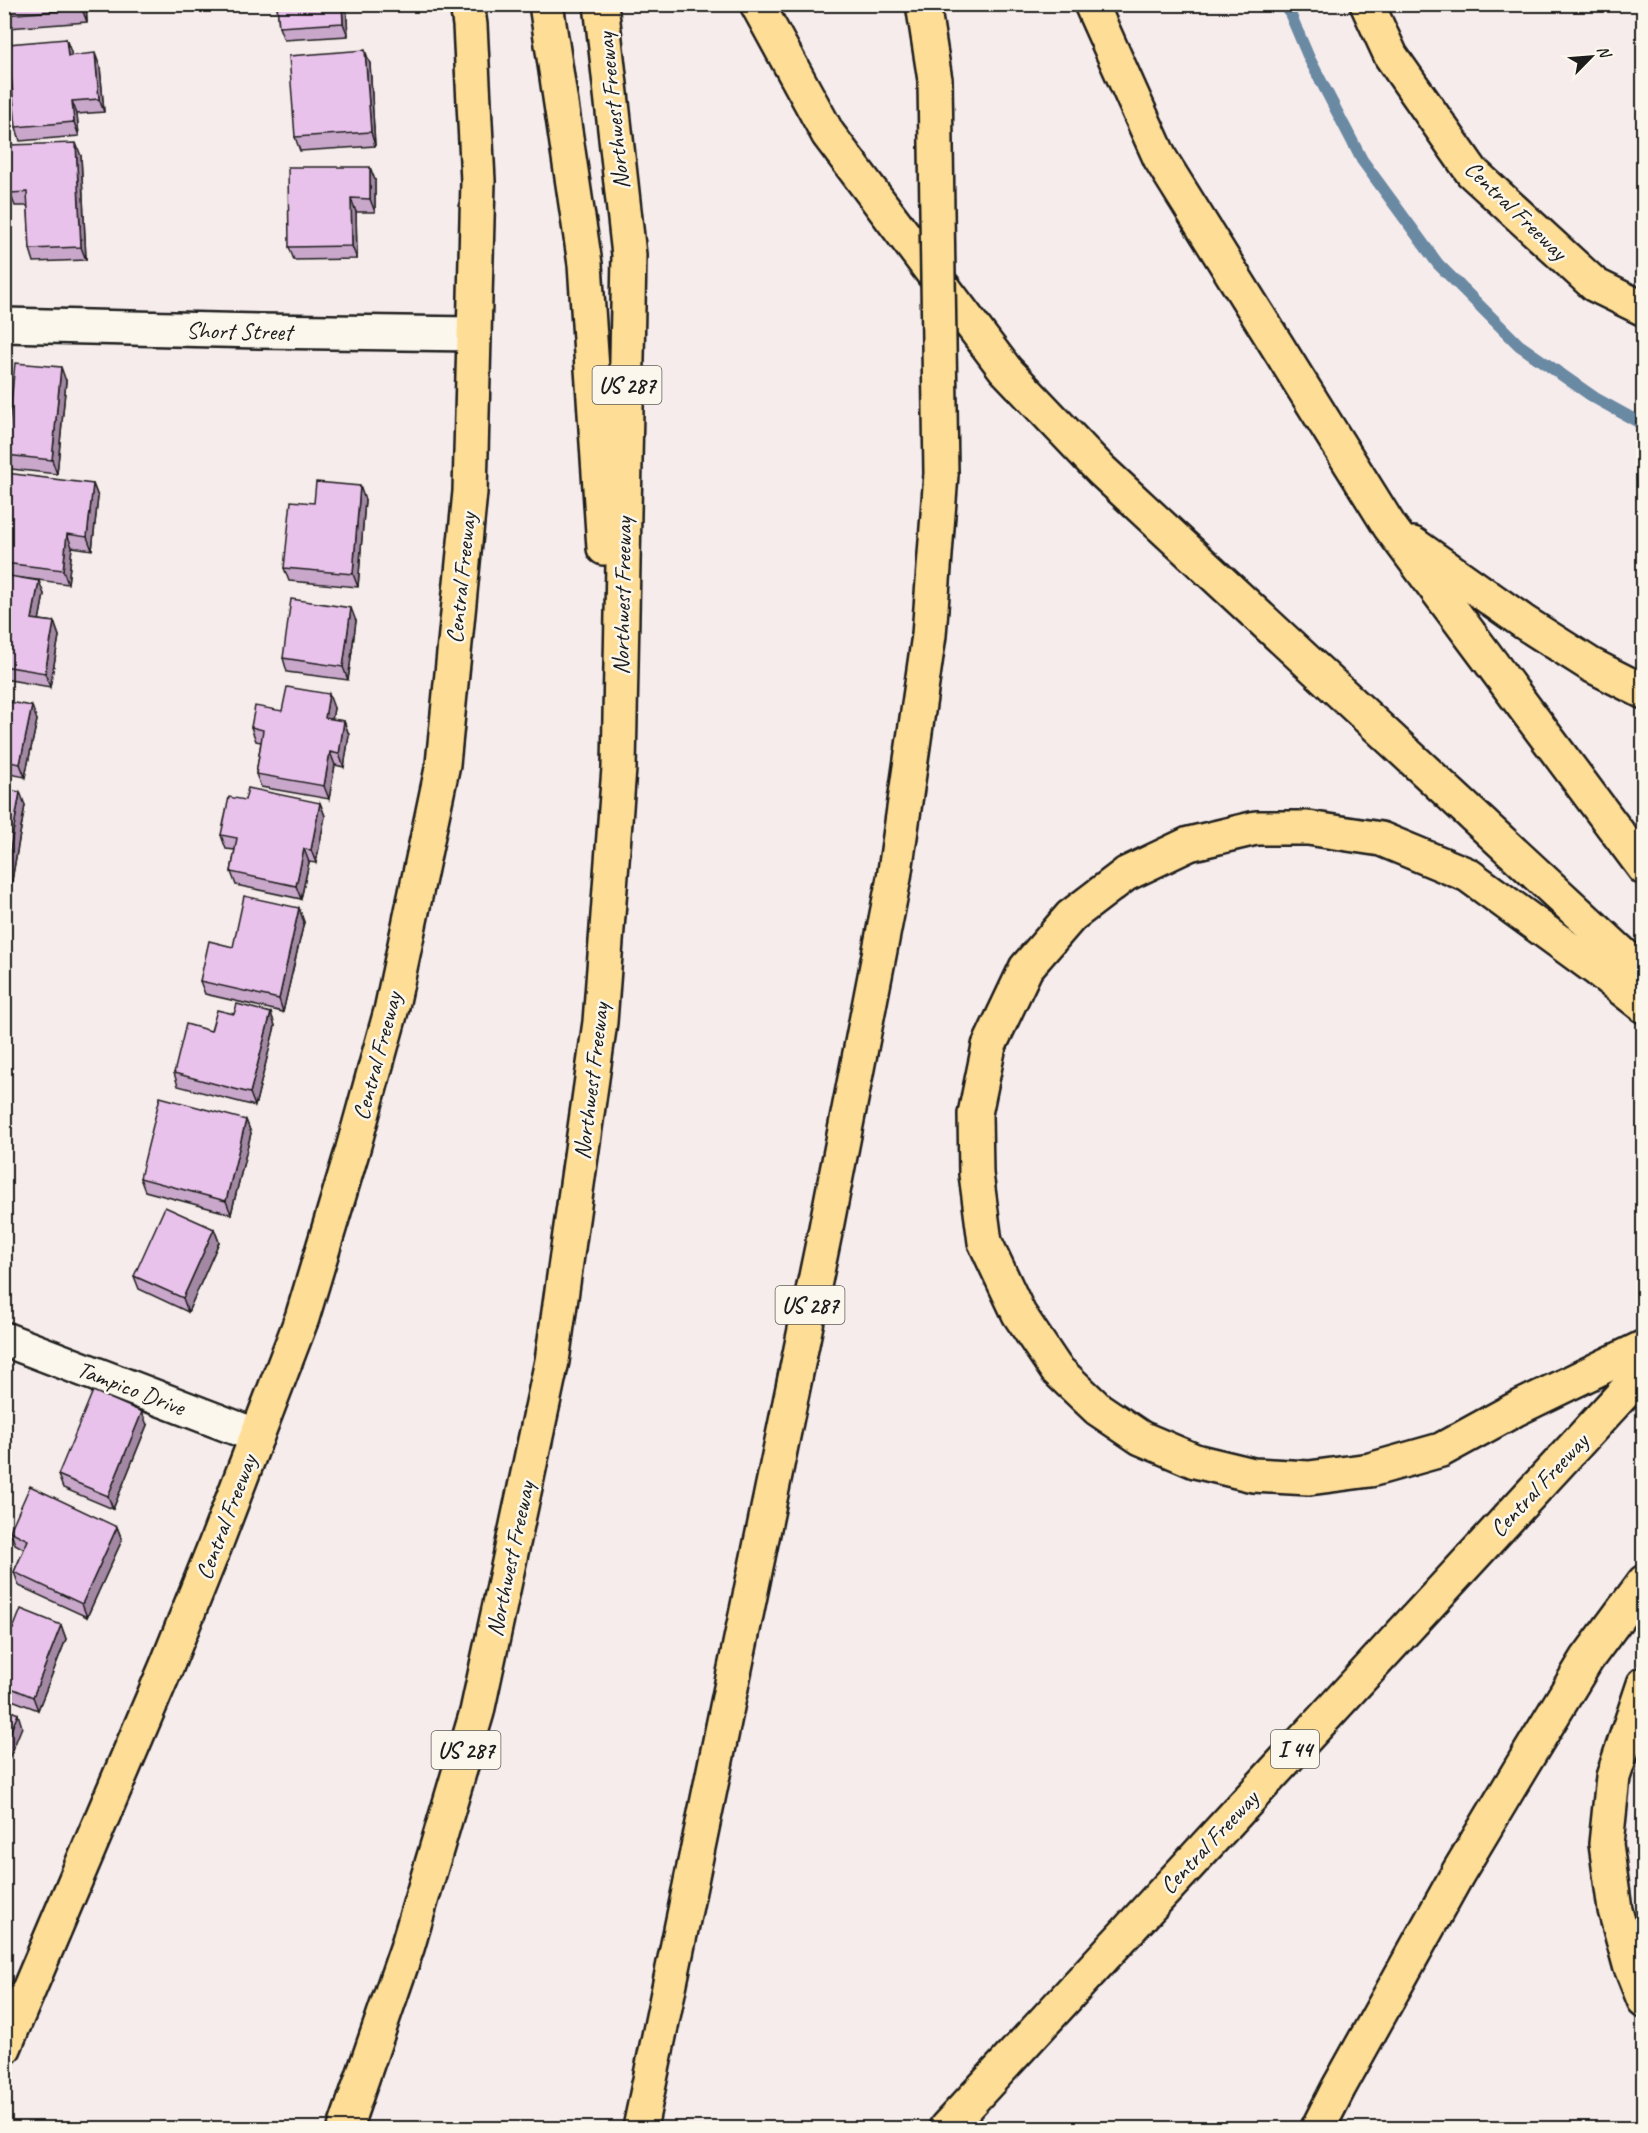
<svg xmlns="http://www.w3.org/2000/svg" width="1648" height="2133" viewBox="0 0 1648 2133" font-family="Caveat,sans-serif">
<style>
.lines{fill:none;stroke-linecap:round;stroke-linejoin:round}
.stream{stroke:#6b89a2;stroke-width:12}
.minor-casing{stroke:#1c1c1c;stroke-width:38}
.major-casing{stroke:#1c1c1c;stroke-width:38}
.highway-casing{stroke:#1c1c1c;stroke-width:38}
.minor{stroke:#fbf7ec;stroke-width:33}
.major{stroke:#fedd96;stroke-width:33}
.highway{stroke:#fedd96;stroke-width:33}
.highway-bridge-casing{stroke:#1c1c1c;stroke-width:38;stroke-linecap:butt}
.highway-bridge{stroke:#fedd96;stroke-width:33}
.wall{fill:#c8a7ca;stroke:#1c1c1c;stroke-width:1.5}
.shaded-wall{fill:#a388a4;stroke:#1c1c1c;stroke-width:1.5}
.building{fill:#e9c2eb;stroke:#1c1c1c;stroke-width:1.5}
.labels{text-anchor:middle;stroke-width:5;stroke-linejoin:round;paint-order:stroke}
.shield{fill:#fbf7ec;stroke:#5f5e5a;stroke-width:1.5}
.shield-label{font-size:22px;font-weight:bold;fill:#1c1c1c}
.street-label{font-size:24px;fill:#1c1c1c;stroke:#fbf7ec}
</style>
<rect width="100%" height="100%" fill="#f7ecec"/>
<filter id="ink" filterUnits="userSpaceOnUse"><feTurbulence type="fractalNoise" baseFrequency=".0167" numOctaves="2"/><feDisplacementMap in="SourceGraphic" scale="12" xChannelSelector="R" yChannelSelector="G"/><feConvolveMatrix kernelMatrix="1 2 1 2 8 2 1 2 1" color-interpolation-filters="sRGB"/></filter>
<g filter="url(#ink)">
<g class="lines">
<path class="stream" d="M 1286,4 L 1309,58 L 1362,160 L 1438,264 L 1519,345 L 1595,398 L 1644,425"/>
<g class="minor-casing">
<g id="minor">
<path d="M 4,325 L 259,331 L 474,334"/>
<path d="M 4,1339 L 257,1436"/>
</g>
</g>
<g class="major-casing">
<g id="major">
<path d="M 1367,4 L 1391,56 L 1472,172 L 1595,285 L 1644,309"/>
<path d="M 4,2048 L 167,1665 L 216,1543 L 302,1318 L 352,1152 L 391,1011 L 443,764 L 470,492 L 478,181 L 470,25 L 467,4"/>
</g>
</g>
<g class="highway-casing">
<g id="highway">
<path d="M 546,4 L 585,264 L 604,548"/>
<path d="M 757,4 L 828,134 L 1005,369 L 1101,470 L 1644,974"/>
<path d="M 923,4 L 935,80"/>
<path d="M 1091,4 L 1160,158 L 1390,527 L 1644,868"/>
<path d="M 1413,544 L 1525,623 L 1591,665 L 1644,692"/>
<path d="M 1644,1006 L 1598,970 L 1468,875 L 1381,839 L 1308,828 L 1256,828 L 1189,844 L 1126,874 L 1071,916 L 1026,968 L 989,1046 L 975,1114 L 976,1174 L 985,1242 L 1019,1314 L 1056,1369 L 1098,1409 L 1141,1438 L 1195,1461 L 1253,1475 L 1309,1478 L 1370,1470 L 1441,1450 L 1514,1410 L 1644,1347"/>
<path d="M 1644,1684 L 1613,1777 L 1606,1844 L 1615,1910 L 1630,1965 L 1644,2000"/>
<path d="M 345,2128 L 407,1948 L 477,1712 L 552,1361 L 600,1022 L 619,768 L 629,255 L 601,4"/>
<path d="M 640,2128 L 826,1228 L 894,878 L 929,635 L 941,474"/>
<path d="M 946,2128 L 1644,1371"/>
<path d="M 1318,2128 L 1339,2087 L 1458,1873 L 1522,1766 L 1587,1659 L 1644,1582"/>
</g>
</g>
<use href="#minor" class="minor"/>
<use href="#major" class="major"/>
<use href="#highway" class="highway"/>
<g class="highway-bridge-casing">
<path id="highway-bridge" d="M 935,80 L 941,474"/>
</g>
<use href="#highway-bridge" class="highway-bridge"/>
</g>
<g class="wall">
<path d="M 4,4 L 86,4 L 87,22 L 8,28 L 4,18 Z"/>
<path d="M 277,4 L 346,4 L 348,36 L 284,40 L 279,27 Z"/>
<path d="M 66,39 L 71,55 L 100,67 L 104,112 L 77,114 L 79,136 L 20,141 L 16,127 Z"/>
<path d="M 370,64 L 375,146 L 300,151 L 295,137 Z"/>
<path d="M 81,156 L 86,260 L 34,262 L 30,249 L 28,206 L 15,206 L 10,193 Z"/>
<path d="M 375,180 L 375,212 L 356,212 L 357,259 L 294,260 L 289,247 Z"/>
<path d="M 66,381 L 57,474 L 11,469 L 6,455 Z"/>
<path d="M 93,484 L 98,497 L 92,550 L 72,547 L 68,584 L 23,578 L 44,594 L 39,620 L 54,622 L 59,636 L 50,687 L 4,679 L 4,486 Z"/>
<path d="M 365,500 L 358,587 L 289,581 L 284,568 Z"/>
<path d="M 356,621 L 348,680 L 287,672 L 283,658 Z"/>
<path d="M 4,701 L 37,720 L 25,777 L 4,773 Z"/>
<path d="M 334,708 L 332,719 L 344,721 L 349,735 L 344,767 L 335,765 L 329,799 L 261,787 L 256,774 L 261,742 L 256,741 L 251,727 L 282,711 Z"/>
<path d="M 4,789 L 25,805 L 11,886 L 4,885 Z"/>
<path d="M 245,800 L 320,803 L 325,816 L 316,863 L 309,862 L 301,899 L 236,885 L 231,872 L 235,850 L 226,849 L 221,835 Z"/>
<path d="M 299,908 L 304,922 L 283,1012 L 205,994 L 200,981 L 233,947 Z"/>
<path d="M 271,1013 L 275,1026 L 255,1106 L 178,1086 L 174,1073 L 234,1014 Z"/>
<path d="M 246,1120 L 251,1133 L 231,1214 L 145,1191 L 140,1178 Z"/>
<path d="M 214,1229 L 219,1242 L 188,1312 L 139,1289 L 134,1276 Z"/>
<path d="M 147,1425 L 113,1509 L 63,1488 L 58,1475 Z"/>
<path d="M 117,1527 L 122,1540 L 87,1617 L 19,1586 L 14,1572 L 24,1549 L 15,1544 L 10,1531 Z"/>
<path d="M 61,1625 L 66,1639 L 38,1710 L 4,1697 L 4,1626 L 13,1629 Z"/>
</g>
<g class="shaded-wall">
<path d="M 82,4 L 86,4 L 87,22 L 82,9 Z"/>
<path d="M 342,4 L 346,4 L 348,36 L 343,23 Z"/>
<path d="M 66,39 L 71,52 L 73,69 L 68,56 Z"/>
<path d="M 365,50 L 370,64 L 375,146 L 371,132 Z"/>
<path d="M 95,53 L 100,67 L 104,112 L 99,99 Z"/>
<path d="M 72,101 L 77,114 L 79,136 L 74,122 Z"/>
<path d="M 76,143 L 81,156 L 86,260 L 81,247 Z"/>
<path d="M 370,167 L 375,180 L 375,212 L 370,199 Z"/>
<path d="M 351,198 L 356,212 L 357,259 L 352,246 Z"/>
<path d="M 61,367 L 66,381 L 57,474 L 52,460 Z"/>
<path d="M 93,484 L 98,497 L 92,550 L 87,537 Z"/>
<path d="M 360,486 L 365,500 L 358,587 L 353,574 Z"/>
<path d="M 67,534 L 72,547 L 68,584 L 63,570 Z"/>
<path d="M 39,581 L 44,594 L 37,632 L 32,619 Z"/>
<path d="M 351,608 L 356,621 L 348,680 L 343,667 Z"/>
<path d="M 54,622 L 59,636 L 50,687 L 45,673 Z"/>
<path d="M 329,694 L 334,708 L 330,732 L 325,718 Z"/>
<path d="M 32,706 L 37,720 L 25,777 L 20,764 Z"/>
<path d="M 344,721 L 349,735 L 344,767 L 339,754 Z"/>
<path d="M 330,752 L 335,765 L 329,799 L 324,786 Z"/>
<path d="M 20,792 L 25,805 L 11,886 L 6,873 Z"/>
<path d="M 320,803 L 325,816 L 316,863 L 311,850 Z"/>
<path d="M 304,849 L 309,862 L 301,899 L 296,886 Z"/>
<path d="M 299,908 L 304,922 L 283,1012 L 279,999 Z"/>
<path d="M 271,1013 L 275,1026 L 255,1106 L 250,1093 Z"/>
<path d="M 246,1120 L 251,1133 L 231,1214 L 226,1201 Z"/>
<path d="M 214,1229 L 219,1242 L 188,1312 L 183,1298 Z"/>
<path d="M 142,1412 L 147,1425 L 113,1509 L 108,1496 Z"/>
<path d="M 117,1527 L 122,1540 L 87,1617 L 82,1604 Z"/>
<path d="M 61,1625 L 66,1639 L 38,1710 L 33,1697 Z"/>
<path d="M 18,1714 L 22,1727 L 4,1771 L 4,1746 Z"/>
</g>
<g class="building">
<path d="M 4,4 L 82,4 L 82,9 L 4,15 Z"/>
<path d="M 277,4 L 342,4 L 343,23 L 279,27 Z"/>
<path d="M 66,39 L 68,56 L 95,53 L 99,99 L 72,101 L 74,122 L 16,127 L 8,44 Z"/>
<path d="M 365,50 L 371,132 L 295,137 L 289,56 Z"/>
<path d="M 76,143 L 81,247 L 30,249 L 27,192 L 10,193 L 8,145 Z"/>
<path d="M 288,167 L 370,167 L 370,199 L 351,198 L 352,246 L 289,247 Z"/>
<path d="M 15,363 L 61,367 L 52,460 L 6,455 Z"/>
<path d="M 6,473 L 93,484 L 87,537 L 67,534 L 63,570 L 4,563 L 4,486 Z"/>
<path d="M 316,482 L 360,486 L 353,574 L 284,568 L 291,501 L 314,503 Z"/>
<path d="M 4,575 L 39,581 L 32,619 L 54,622 L 45,673 L 4,666 Z"/>
<path d="M 291,599 L 351,608 L 343,667 L 283,658 Z"/>
<path d="M 287,687 L 329,694 L 325,718 L 344,721 L 339,754 L 330,752 L 324,786 L 256,774 L 263,730 L 251,727 L 255,706 L 282,711 Z"/>
<path d="M 4,701 L 32,706 L 20,764 L 4,761 Z"/>
<path d="M 248,788 L 320,803 L 311,850 L 304,849 L 296,886 L 231,872 L 237,838 L 221,835 L 229,797 L 245,800 Z"/>
<path d="M 4,789 L 20,792 L 6,873 L 4,872 Z"/>
<path d="M 244,896 L 299,908 L 279,999 L 200,981 L 209,941 L 233,947 Z"/>
<path d="M 237,1004 L 271,1013 L 250,1093 L 174,1073 L 186,1024 L 211,1031 L 217,1010 L 234,1014 Z"/>
<path d="M 160,1097 L 246,1120 L 226,1201 L 140,1178 Z"/>
<path d="M 165,1207 L 214,1229 L 183,1298 L 134,1276 Z"/>
<path d="M 93,1391 L 142,1412 L 108,1496 L 58,1475 Z"/>
<path d="M 30,1486 L 117,1527 L 82,1604 L 14,1572 L 28,1540 L 10,1531 Z"/>
<path d="M 21,1609 L 61,1625 L 33,1697 L 4,1685 L 4,1626 L 13,1629 Z"/>
<path d="M 4,1708 L 18,1714 L 4,1746 Z"/>
</g>
</g>
<g class="labels">
<g class="shield">
<rect x="592.5" y="366" width="69" height="38" rx="4.5"/>
<rect x="775.5" y="1286" width="69" height="38" rx="4.5"/>
<rect x="1271" y="1730" width="48" height="38" rx="4.5"/>
<rect x="431.5" y="1731" width="69" height="38" rx="4.5"/>
</g>
<g class="shield-label">
<text x="627" y="393">US 287</text>
<text x="810" y="1313">US 287</text>
<text x="1295" y="1757">I 44</text>
<text x="466" y="1758">US 287</text>
</g>
<g class="street-label">
<text transform="translate(613 111) rotate(-96)" y="8">Northwest Freeway</text>
<text transform="translate(1516 210) rotate(44)" y="8">Central Freeway</text>
<text transform="translate(239 331) rotate(1)" y="8">Short Street</text>
<text transform="translate(461 578) rotate(-84)" y="8">Central Freeway</text>
<text transform="translate(622 596) rotate(-89)" y="8">Northwest Freeway</text>
<text transform="translate(377 1056) rotate(-75)" y="8">Central Freeway</text>
<text transform="translate(591 1081) rotate(-83)" y="8">Northwest Freeway</text>
<text transform="translate(131 1388) rotate(21)" y="8">Tampico Drive</text>
<text transform="translate(1539 1485) rotate(-47)" y="8">Central Freeway</text>
<text transform="translate(226 1517) rotate(-69)" y="8">Central Freeway</text>
<text transform="translate(510 1559) rotate(-78)" y="8">Northwest Freeway</text>
<text transform="translate(1209 1842) rotate(-47)" y="8">Central Freeway</text>
</g>
</g>
<rect width="1648" height="2133" fill="none" stroke="#fbf7ec" stroke-width="24"/>
<rect x="12" y="12" width="1624" height="2109" fill="none" stroke="#1c1c1c" stroke-width="2" filter="url(#ink)"/>
<g transform="translate(1591 57) rotate(65)" stroke="#fbf7ec" stroke-width="4.5" paint-order="stroke">
<path d="M0-4.5L10 22L0 15L-10 22Z" fill="#1c1c1c"/>
<text y="-9" font-size="16" font-weight="bold" text-anchor="middle" fill="#1c1c1c">N</text>
</g>
</svg>
